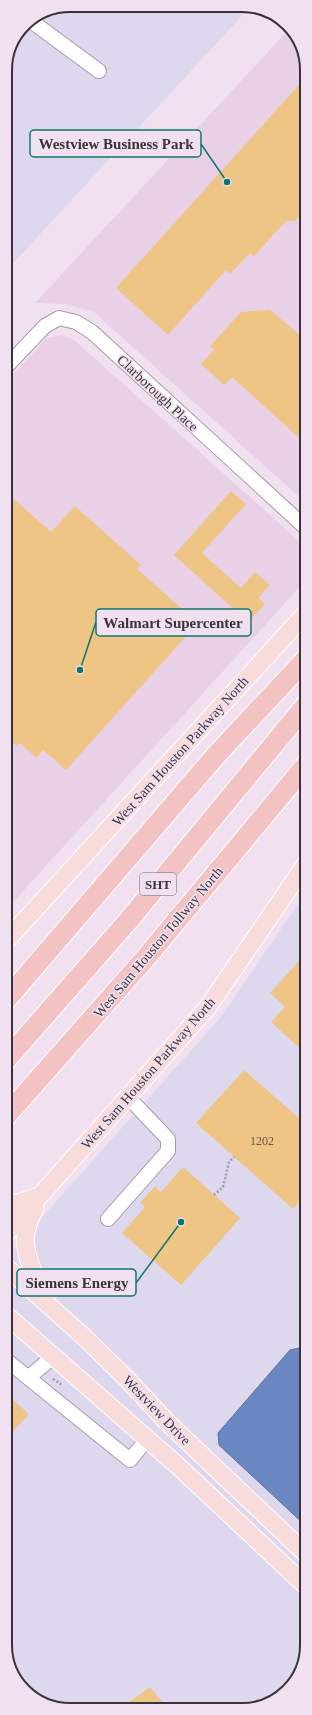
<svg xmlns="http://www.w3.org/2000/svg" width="312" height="1715" viewBox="0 0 312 1715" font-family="'Times New Roman',serif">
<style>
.built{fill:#e8d1e6}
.industrial{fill:#ded8ee}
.water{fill:#6a87c1;stroke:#5c6e98}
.building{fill:#eec585}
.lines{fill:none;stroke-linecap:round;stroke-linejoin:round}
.minor-casing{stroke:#a999a8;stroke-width:16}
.major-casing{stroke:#fff;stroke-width:19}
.highway-casing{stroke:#fff;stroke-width:22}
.path{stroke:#a69aa5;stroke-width:2.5;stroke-dasharray:2 2;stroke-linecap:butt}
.minor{stroke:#fff;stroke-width:14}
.major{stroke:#f8dbdb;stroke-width:17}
.highway{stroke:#f3c3c3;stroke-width:20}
.labels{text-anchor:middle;stroke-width:3;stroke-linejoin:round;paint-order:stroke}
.number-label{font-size:12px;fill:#67584c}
.shield{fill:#f1e0ef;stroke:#716770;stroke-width:1}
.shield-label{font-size:13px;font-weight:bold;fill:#3a3339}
.street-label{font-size:14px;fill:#3a3339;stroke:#f1e0ef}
.rim{fill:none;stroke:#3a3339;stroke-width:2}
.leader{fill:none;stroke:#0f766e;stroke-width:1.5}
.callout-dot{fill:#0f766e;stroke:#f1e0ef;stroke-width:1.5}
.callout{fill:#f1e0ef;stroke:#0f766e;stroke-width:1.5}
.callout-label{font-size:15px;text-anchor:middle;font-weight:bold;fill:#3a3339}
</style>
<rect width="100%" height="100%" fill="#f1e0ef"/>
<g class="built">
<path d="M 291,27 L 306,61 L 307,504 L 94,312 L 64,304 L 35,303 Z"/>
<path d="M 61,335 L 74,340 L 307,548 L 307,579 L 5,911 L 5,383 L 47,338 Z"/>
</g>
<g class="industrial">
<path d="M 70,5 L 250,7 L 5,272 L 5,66 L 24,24 Z"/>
<path d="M 307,891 L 307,1649 L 291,1688 L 251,1709 L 57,1709 L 21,1688 L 6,1654 L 5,1259 L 221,1017 Z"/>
</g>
<path class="water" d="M 304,1347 L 307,1349 L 307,1527 L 219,1445 L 218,1433 L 290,1350 Z"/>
<g class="building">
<path d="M 306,77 L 307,199 L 300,207 L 300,216 L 295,221 L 286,221 L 254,256 L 250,253 L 230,274 L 226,270 L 168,335 L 116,288 Z"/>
<path d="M 270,310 L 307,341 L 307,445 L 232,377 L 224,385 L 201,364 L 214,350 L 210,346 L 241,312 Z"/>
<path d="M 5,491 L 51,532 L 75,506 L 141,565 L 137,569 L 198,623 L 66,770 L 43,750 L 36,758 L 20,743 L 17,746 L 5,735 Z"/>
<path d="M 231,491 L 246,504 L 202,553 L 241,588 L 255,572 L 270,585 L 258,598 L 265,604 L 248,622 L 174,555 Z"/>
<path d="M 307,952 L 307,1055 L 271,1022 L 285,1007 L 270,993 Z"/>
<path d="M 244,1070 L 307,1125 L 307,1193 L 293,1209 L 196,1123 Z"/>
<path d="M 183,1167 L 240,1218 L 181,1285 L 122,1233 L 145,1207 L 140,1203 L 155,1186 L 161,1192 Z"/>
<path d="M 5,1393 L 29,1414 L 5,1440 Z"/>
<path d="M 150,1687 L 168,1709 L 120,1709 Z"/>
</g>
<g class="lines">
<g class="minor-casing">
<g id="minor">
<path d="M 31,21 L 99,71"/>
<path d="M 5,368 L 45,326 L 59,318 L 76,322 L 92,332 L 307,529"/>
<path d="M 108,1219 L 168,1151 L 168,1139 L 128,1097"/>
<path d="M 5,1359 L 130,1460 L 148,1438"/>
<path d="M 29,1377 L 53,1357"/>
</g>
</g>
<g class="major-casing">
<g id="major">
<path d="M 5,942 L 307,612"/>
<path d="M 5,1205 L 11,1205 L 39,1196"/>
<path d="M 35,1208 C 32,1214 29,1221 27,1228 C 20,1252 37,1278 46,1300"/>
<path d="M 5,1235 L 208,1007 L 307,862"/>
<path d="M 5,1266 L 83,1336 L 127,1379 L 167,1422 L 307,1555"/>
<path d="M 5,1314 L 178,1466 L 307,1587"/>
</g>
</g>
<g class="highway-casing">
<g id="highway">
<path d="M 5,1001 L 218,753 L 307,658"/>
<path d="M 5,1061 L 128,921 L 307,704"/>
<path d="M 5,1117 L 143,961 L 307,764"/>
</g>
</g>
<g class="path">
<path d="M 214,1195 L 223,1187 L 229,1162 L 234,1157"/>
<path d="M 53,1379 L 62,1385"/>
</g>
<use href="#minor" class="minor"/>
<use href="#major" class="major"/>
<use href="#highway" class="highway"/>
</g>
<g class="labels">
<g class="number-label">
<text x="262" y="1145">1202</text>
</g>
<rect class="shield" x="140" y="873" width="36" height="22" rx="3"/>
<g class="shield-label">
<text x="158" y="889">SHT</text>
</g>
<g class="street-label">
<text transform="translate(158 393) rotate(43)" y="5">Clarborough Place</text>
<text transform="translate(180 751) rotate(-48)" y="5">West Sam Houston Parkway North</text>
<text transform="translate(158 942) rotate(-50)" y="5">West Sam Houston Tollway North</text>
<text transform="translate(148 1073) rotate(-49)" y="5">West Sam Houston Parkway North</text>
<text transform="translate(157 1410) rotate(46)" y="5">Westview Drive</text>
</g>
</g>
<path d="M0 0H312V1715H0ZM70 12H242A58 58 0 0 1 300 70V1645A58 58 0 0 1 242 1703H70A58 58 0 0 1 12 1645V70A58 58 0 0 1 70 12Z" fill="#f1e0ef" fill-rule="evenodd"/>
<path class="rim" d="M70 12H242A58 58 0 0 1 300 70V1645A58 58 0 0 1 242 1703H70A58 58 0 0 1 12 1645V70A58 58 0 0 1 70 12Z"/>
<path class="leader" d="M227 182L201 144M80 670L96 622M181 1222L136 1283"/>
<g class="callout-dot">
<circle cx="227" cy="182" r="4"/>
<circle cx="80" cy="670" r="4"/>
<circle cx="181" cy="1222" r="4"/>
</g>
<g class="callout">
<rect x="30" y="130" width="171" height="27" rx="4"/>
<rect x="96" y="609" width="155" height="27" rx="4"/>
<rect x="17" y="1269" width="119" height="27" rx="4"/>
</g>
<g class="callout-label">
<text x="116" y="149">Westview Business Park</text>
<text x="173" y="628">Walmart Supercenter</text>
<text x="77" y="1288">Siemens Energy</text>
</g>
</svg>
